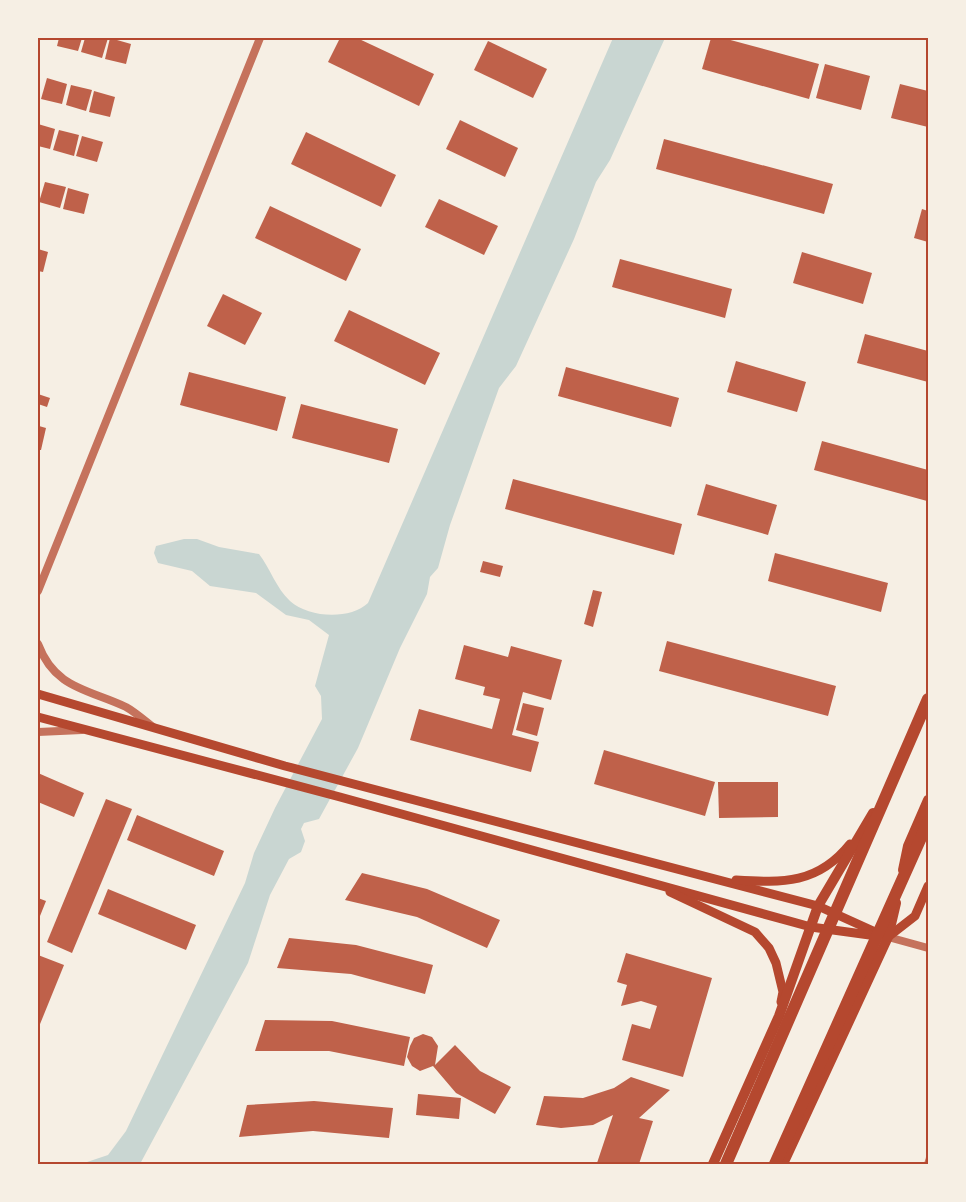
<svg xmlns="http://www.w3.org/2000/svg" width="966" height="1202" viewBox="0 0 966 1202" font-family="'Crimson Pro',serif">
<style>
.water{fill:#c9d6d2}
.building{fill:#bf614a}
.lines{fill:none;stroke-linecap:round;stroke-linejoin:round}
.service{stroke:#c5725c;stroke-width:4}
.tertiary{stroke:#c5725c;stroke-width:8}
.secondary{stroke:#b5482f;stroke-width:9}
.primary{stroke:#b5482f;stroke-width:10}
.trunk{stroke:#b5482f;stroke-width:12}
.neatline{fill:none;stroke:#b5482f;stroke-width:2}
</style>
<rect width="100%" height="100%" fill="#f6efe4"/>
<path class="water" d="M 613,38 L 665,38 L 610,160 L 596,182 L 574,239 L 516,366 L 499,388 L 450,525 L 438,568 L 430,577 L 427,594 L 400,648 L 358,748 L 319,819 L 304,823 L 301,829 L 305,841 L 301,852 L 289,859 L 270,895 L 248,963 L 140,1164 L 81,1164 L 108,1155 L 126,1131 L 245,883 L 254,853 L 275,808 L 322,719 L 321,696 L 315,686 L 329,635 L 309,620 L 286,615 L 256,593 L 210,586 L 192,571 L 158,563 L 154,553 L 156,546 L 184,539 L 197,539 L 219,547 L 259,554 C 270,568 276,588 290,601 C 309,618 350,620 368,603 Z"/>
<g class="building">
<path d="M 59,38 L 82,38 L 78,51 L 57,46 Z"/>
<path d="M 85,38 L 108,38 L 102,58 L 81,52 Z"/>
<path d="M 110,38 L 131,44 L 126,64 L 105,59 Z"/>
<path d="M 340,38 L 357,38 L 434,74 L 419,106 L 328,62 Z"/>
<path d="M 711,38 L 723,38 L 819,64 L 809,99 L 702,69 Z"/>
<path d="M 488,41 L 547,69 L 533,98 L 474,70 Z"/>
<path d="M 825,64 L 870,76 L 861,110 L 816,98 Z"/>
<path d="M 47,78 L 67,84 L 62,104 L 41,99 Z"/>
<path d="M 900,84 L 928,91 L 928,127 L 891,118 Z"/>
<path d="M 71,85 L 92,90 L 86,111 L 66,105 Z"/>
<path d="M 94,91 L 115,97 L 110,117 L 89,112 Z"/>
<path d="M 460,120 L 518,148 L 505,177 L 446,149 Z"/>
<path d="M 38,124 L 55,129 L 50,149 L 38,146 Z"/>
<path d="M 59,130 L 79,135 L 74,156 L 53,150 Z"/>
<path d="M 306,132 L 396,175 L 381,207 L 291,164 Z"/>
<path d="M 82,136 L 103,142 L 97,162 L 76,156 Z"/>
<path d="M 664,139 L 833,184 L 824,214 L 656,169 Z"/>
<path d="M 45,182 L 66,187 L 60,208 L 39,202 Z"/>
<path d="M 68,188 L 89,194 L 84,214 L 63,209 Z"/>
<path d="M 439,199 L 498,226 L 484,255 L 425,227 Z"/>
<path d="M 270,206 L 361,249 L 346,281 L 255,238 Z"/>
<path d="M 922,209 L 928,211 L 928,242 L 914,238 Z"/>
<path d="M 38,249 L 48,252 L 43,272 L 38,271 Z"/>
<path d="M 802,252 L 872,273 L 863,304 L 793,283 Z"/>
<path d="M 620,259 L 732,289 L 725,318 L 612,287 Z"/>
<path d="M 223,294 L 262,313 L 245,345 L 207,326 Z"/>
<path d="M 349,310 L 440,353 L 425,385 L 334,341 Z"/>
<path d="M 865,334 L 928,351 L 928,382 L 857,363 Z"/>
<path d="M 736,361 L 806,382 L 797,412 L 727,392 Z"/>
<path d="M 566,367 L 679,398 L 671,427 L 558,396 Z"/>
<path d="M 189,372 L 286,397 L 277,431 L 180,405 Z"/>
<path d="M 38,394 L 50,398 L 47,407 L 38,404 Z"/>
<path d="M 301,404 L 398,429 L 389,463 L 292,438 Z"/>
<path d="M 39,426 L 46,428 L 41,450 L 38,450 Z"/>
<path d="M 822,441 L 928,470 L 927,501 L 814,470 Z"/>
<path d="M 513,479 L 682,524 L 674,555 L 505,509 Z"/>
<path d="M 706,484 L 777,505 L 768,535 L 697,515 Z"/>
<path d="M 775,553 L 888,583 L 881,612 L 768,581 Z"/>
<path d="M 483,561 L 503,566 L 500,577 L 480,572 Z"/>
<path d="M 593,590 L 602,592 L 593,627 L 584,624 Z"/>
<path d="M 667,641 L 836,686 L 828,716 L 659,671 Z"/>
<path d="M 464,645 L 508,657 L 511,646 L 562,660 L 551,700 L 523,692 L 512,735 L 539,742 L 531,772 L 410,740 L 419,709 L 492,729 L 500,699 L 483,695 L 485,687 L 455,679 Z"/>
<path d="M 523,703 L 544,708 L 537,736 L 516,730 Z"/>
<path d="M 604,750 L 715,782 L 705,816 L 594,784 Z"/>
<path d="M 38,773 L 84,793 L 74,817 L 38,802 Z"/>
<path d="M 718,782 L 778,782 L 778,817 L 719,818 Z"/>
<path d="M 106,799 L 132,809 L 72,953 L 47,942 Z"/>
<path d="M 137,815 L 224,851 L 214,876 L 127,840 Z"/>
<path d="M 362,873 L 427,889 L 500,920 L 487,948 L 417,917 L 345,900 Z"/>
<path d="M 108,889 L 196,925 L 186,950 L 98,914 Z"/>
<path d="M 38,898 L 46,901 L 38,921 Z"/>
<path d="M 289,938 L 356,945 L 433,965 L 425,994 L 351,974 L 277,968 Z"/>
<path d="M 626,953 L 712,978 L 683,1077 L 622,1060 L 632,1024 L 650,1029 L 657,1006 L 641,1001 L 621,1006 L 627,985 L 617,982 Z"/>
<path d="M 38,955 L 64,965 L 38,1029 Z"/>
<path d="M 265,1020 L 332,1021 L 410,1037 L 404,1066 L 329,1051 L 255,1051 Z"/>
<path d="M 423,1034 L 432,1037 L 438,1046 L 435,1065 L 455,1045 L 480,1071 L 511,1087 L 495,1114 L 456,1093 L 433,1066 L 420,1071 L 412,1066 L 407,1057 L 410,1046 L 414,1038 Z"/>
<path d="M 631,1077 L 670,1090 L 639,1118 L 653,1121 L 639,1164 L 597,1163 L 613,1115 L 593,1125 L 561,1128 L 536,1125 L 544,1096 L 583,1098 L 614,1088 Z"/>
<path d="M 418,1094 L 461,1098 L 459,1119 L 416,1115 Z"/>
<path d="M 314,1101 L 393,1108 L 389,1138 L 313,1131 L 239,1137 L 247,1105 Z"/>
</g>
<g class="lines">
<path class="service" d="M 926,1164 L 928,1158"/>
<g class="tertiary">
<path d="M 38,591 L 260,38"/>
<path d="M 38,644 C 55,689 88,689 126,707 C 135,712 144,720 153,727"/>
<path d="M 38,732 L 82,730"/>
<path d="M 888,937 L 928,948"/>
</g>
<g class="secondary">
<path d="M 38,694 L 285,766 L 818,906 L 882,935"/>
<path d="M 38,717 L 340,797 L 811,927 L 877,936"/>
<path d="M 736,880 C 783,883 818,884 850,844"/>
<path d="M 670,892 L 755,932 L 769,948 L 776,963 L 783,992 L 781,1002"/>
<path d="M 888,937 L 915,916 L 928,886"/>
</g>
<g class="primary">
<path d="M 903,870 L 908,846 L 928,800"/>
<path d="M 713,1164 L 779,1016 L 818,906 L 873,813"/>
<path d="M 783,1164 L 888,937 L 896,903"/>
</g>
<g class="trunk">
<path d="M 726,1164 L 928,699"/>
<path d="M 775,1164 L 928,822"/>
</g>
</g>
<rect width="966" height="1202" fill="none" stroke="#f6efe4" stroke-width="78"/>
<rect x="39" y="39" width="888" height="1124" class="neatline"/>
</svg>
